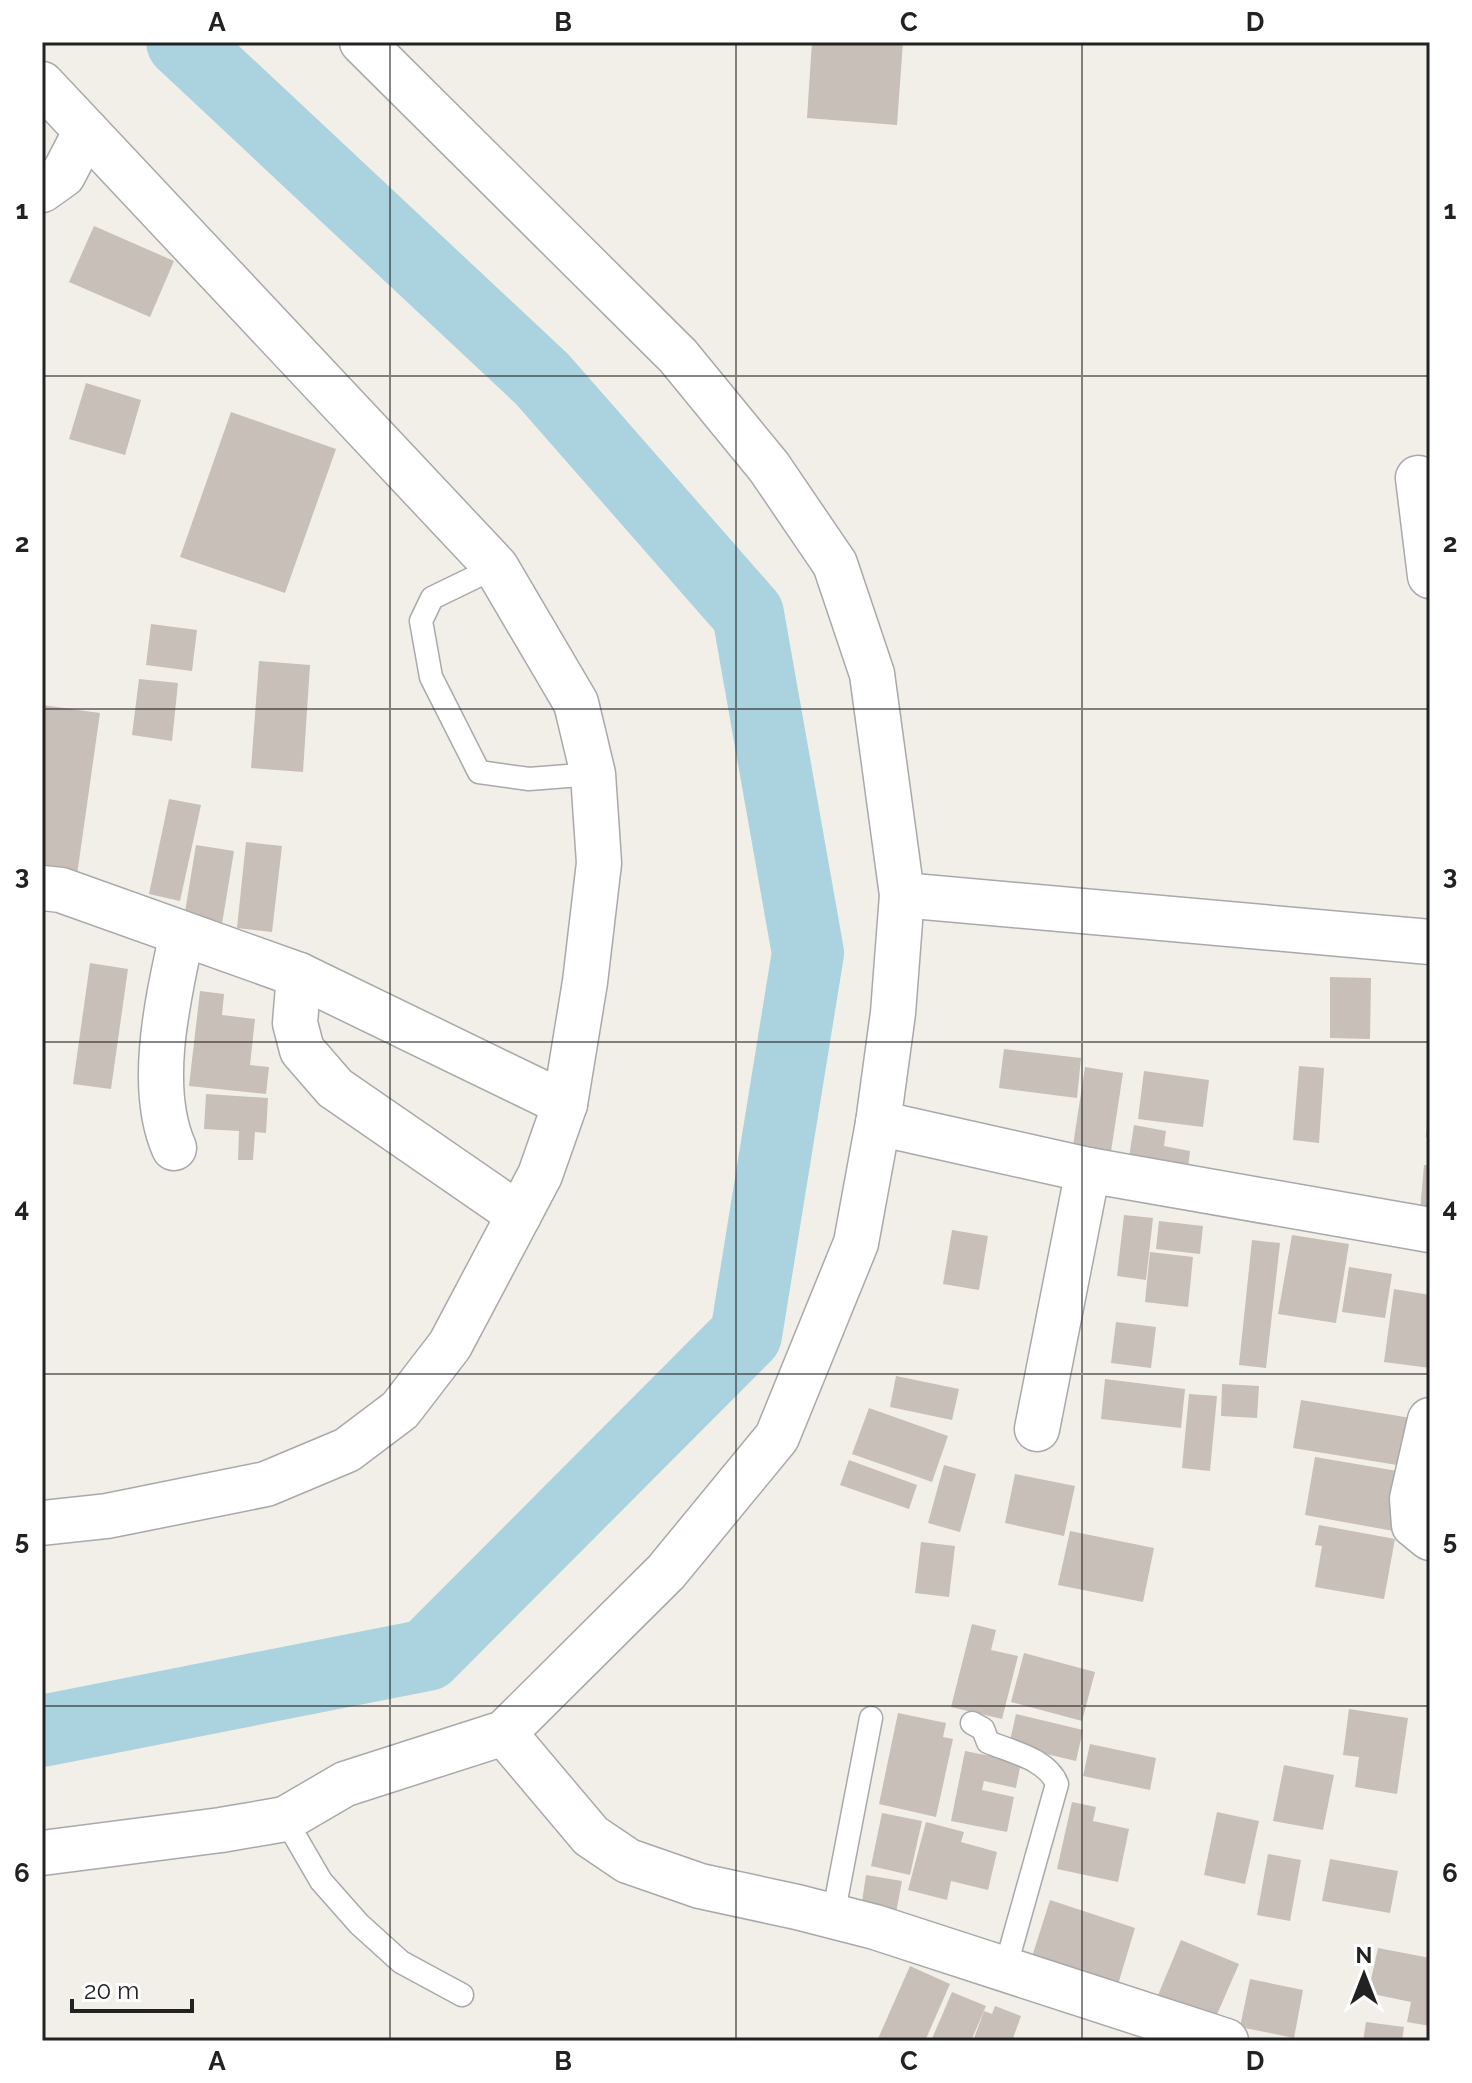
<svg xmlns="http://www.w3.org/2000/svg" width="1472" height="2083" viewBox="0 0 1472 2083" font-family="Raleway,sans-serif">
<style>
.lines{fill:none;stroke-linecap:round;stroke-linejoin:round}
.river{stroke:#aad3df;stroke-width:72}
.building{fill:#c7bfb8}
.service-casing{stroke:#a9a9a9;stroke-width:25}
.minor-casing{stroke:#a9a9a9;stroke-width:47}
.service{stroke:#fff;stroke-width:22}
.minor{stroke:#fff;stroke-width:44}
.grid{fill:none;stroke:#222;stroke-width:2;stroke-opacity:0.55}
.neatline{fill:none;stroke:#222;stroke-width:3}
.grid-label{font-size:26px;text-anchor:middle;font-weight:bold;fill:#222}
</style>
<rect width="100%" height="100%" fill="#f2efe9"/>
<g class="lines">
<path class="river" d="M 42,1731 L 427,1655 L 746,1335 L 808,953 L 748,614 L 542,379 L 182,42"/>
</g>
<g class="building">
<path d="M 812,42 L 903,42 L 897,125 L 807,118 Z"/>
<path d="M 94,226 L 174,261 L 150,317 L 69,282 Z"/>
<path d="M 86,383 L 141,400 L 125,455 L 69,439 Z"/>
<path d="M 231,412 L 336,449 L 285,593 L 180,557 Z"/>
<path d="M 151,624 L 197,630 L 192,671 L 146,665 Z"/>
<path d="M 259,661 L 310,665 L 303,772 L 251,768 Z"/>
<path d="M 139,679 L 178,683 L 172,741 L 132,735 Z"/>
<path d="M 42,705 L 100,713 L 76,882 L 42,877 Z"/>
<path d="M 169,799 L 201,805 L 180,901 L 149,894 Z"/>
<path d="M 246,842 L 282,846 L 272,932 L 237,928 Z"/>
<path d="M 196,845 L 234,851 L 222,924 L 184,918 Z"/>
<path d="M 90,963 L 128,969 L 111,1089 L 73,1084 Z"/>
<path d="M 1330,977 L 1371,978 L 1370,1039 L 1330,1038 Z"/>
<path d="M 200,991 L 224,994 L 222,1015 L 255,1019 L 250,1065 L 269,1067 L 266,1094 L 189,1086 Z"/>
<path d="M 1004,1049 L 1081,1058 L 1077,1098 L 999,1088 Z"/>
<path d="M 1299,1066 L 1324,1068 L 1319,1143 L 1293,1140 Z"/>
<path d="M 1085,1067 L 1123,1073 L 1110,1158 L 1072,1152 Z"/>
<path d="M 1144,1071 L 1209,1080 L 1203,1127 L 1138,1119 Z"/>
<path d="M 206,1094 L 268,1098 L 266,1133 L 255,1132 L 253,1160 L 238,1160 L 239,1131 L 204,1129 Z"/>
<path d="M 1428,1109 L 1430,1109 L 1430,1138 L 1426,1137 Z"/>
<path d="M 1134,1125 L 1166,1131 L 1164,1146 L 1190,1151 L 1187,1177 L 1128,1164 Z"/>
<path d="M 1424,1165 L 1430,1165 L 1430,1212 L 1420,1211 Z"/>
<path d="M 1124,1215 L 1153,1218 L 1146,1280 L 1117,1276 Z"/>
<path d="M 1159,1221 L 1203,1226 L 1200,1254 L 1156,1249 Z"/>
<path d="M 952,1230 L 988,1236 L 979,1290 L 943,1284 Z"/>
<path d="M 1292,1235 L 1349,1244 L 1336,1323 L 1278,1314 Z"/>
<path d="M 1252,1240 L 1280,1243 L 1266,1368 L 1239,1365 Z"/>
<path d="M 1150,1252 L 1193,1257 L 1188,1307 L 1145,1302 Z"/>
<path d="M 1349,1267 L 1392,1274 L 1385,1318 L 1342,1312 Z"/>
<path d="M 1394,1289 L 1430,1295 L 1430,1368 L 1384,1362 Z"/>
<path d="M 1116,1322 L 1156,1327 L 1151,1368 L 1111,1363 Z"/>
<path d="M 896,1376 L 959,1389 L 952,1420 L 890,1407 Z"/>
<path d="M 1105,1379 L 1185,1389 L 1181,1428 L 1101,1419 Z"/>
<path d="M 1222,1384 L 1259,1386 L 1257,1418 L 1221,1416 Z"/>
<path d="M 1189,1394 L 1217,1396 L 1210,1471 L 1182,1468 Z"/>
<path d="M 1301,1400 L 1417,1419 L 1409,1467 L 1293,1448 Z"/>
<path d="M 869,1408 L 948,1436 L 932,1482 L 852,1454 Z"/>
<path d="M 1315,1457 L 1409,1473 L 1399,1532 L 1305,1515 Z"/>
<path d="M 849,1460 L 917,1485 L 909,1509 L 840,1485 Z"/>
<path d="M 944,1465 L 976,1474 L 960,1532 L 928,1523 Z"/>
<path d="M 1015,1474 L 1075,1486 L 1064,1536 L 1005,1523 Z"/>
<path d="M 1319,1525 L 1395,1539 L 1384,1599 L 1315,1587 L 1322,1546 L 1315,1545 Z"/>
<path d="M 1070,1531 L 1154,1548 L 1143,1602 L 1058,1585 Z"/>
<path d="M 921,1542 L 955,1546 L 949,1597 L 915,1593 Z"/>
<path d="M 972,1624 L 996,1630 L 991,1650 L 1018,1656 L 1002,1719 L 951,1707 Z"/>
<path d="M 1024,1653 L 1095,1672 L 1082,1721 L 1011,1702 Z"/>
<path d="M 1349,1709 L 1408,1718 L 1397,1794 L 1355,1787 L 1359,1757 L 1343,1755 Z"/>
<path d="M 898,1713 L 946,1723 L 943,1737 L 953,1739 L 936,1817 L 879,1804 Z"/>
<path d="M 1016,1714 L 1083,1730 L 1076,1761 L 1009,1745 Z"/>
<path d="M 1090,1744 L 1156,1758 L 1150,1790 L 1083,1776 Z"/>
<path d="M 965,1751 L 1021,1762 L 1016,1788 L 984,1781 L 982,1790 L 1014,1797 L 1007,1832 L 951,1821 Z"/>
<path d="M 1284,1765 L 1334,1775 L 1323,1830 L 1273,1821 Z"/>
<path d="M 1072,1802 L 1096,1807 L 1093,1821 L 1129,1829 L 1118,1882 L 1057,1869 Z"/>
<path d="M 1217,1812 L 1259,1821 L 1245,1884 L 1204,1875 Z"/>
<path d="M 882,1813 L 922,1821 L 910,1875 L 871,1866 Z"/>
<path d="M 926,1822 L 964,1832 L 961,1842 L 997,1852 L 988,1890 L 951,1881 L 947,1900 L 908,1890 Z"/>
<path d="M 1268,1854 L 1301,1860 L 1290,1921 L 1257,1915 Z"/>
<path d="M 1330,1859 L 1398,1871 L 1390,1913 L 1322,1901 Z"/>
<path d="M 866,1875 L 902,1881 L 896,1913 L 861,1908 Z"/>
<path d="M 1050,1900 L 1135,1928 L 1116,1991 L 1030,1963 Z"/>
<path d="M 1181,1940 L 1239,1964 L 1215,2019 L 1158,1995 Z"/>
<path d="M 1378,1948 L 1430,1958 L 1430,2026 L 1407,2022 L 1411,2002 L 1368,1993 Z"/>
<path d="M 910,1966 L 950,1984 L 925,2041 L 877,2041 Z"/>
<path d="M 1250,1979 L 1303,1990 L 1294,2038 L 1240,2027 Z"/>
<path d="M 952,1992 L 986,2006 L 971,2041 L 931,2041 Z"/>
<path d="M 995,2006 L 1021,2016 L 1012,2041 L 973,2041 L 984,2011 L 992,2014 Z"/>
<path d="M 1366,2022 L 1404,2027 L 1402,2041 L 1363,2041 Z"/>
</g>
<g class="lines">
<g class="service-casing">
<g id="service">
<path d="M 496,567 L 432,598 L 421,621 L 431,677 L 479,772 L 529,779 L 593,774"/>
<path d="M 972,1723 L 983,1729 L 988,1742 C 1012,1752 1047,1759 1057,1784 L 1005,1969"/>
<path d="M 285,1819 L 321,1881 L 359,1924 L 401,1962 L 462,1995"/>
<path d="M 833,1916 L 871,1718"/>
</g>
</g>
<g class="minor-casing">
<g id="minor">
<path d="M 42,84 L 496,567 L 576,703 L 593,774 L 599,863 L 585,982 L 565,1104 L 540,1175 L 450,1345 L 400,1410 L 347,1450 L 266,1484 L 107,1516 L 42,1523"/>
<path d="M 42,190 L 63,175 L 86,131"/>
<path d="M 1418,478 L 1430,576"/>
<path d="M 42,888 L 61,890 L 299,975 L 565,1104"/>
<path d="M 902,895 L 1430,942"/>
<path d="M 299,975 L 295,1023 L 302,1050 L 335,1088 L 519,1215"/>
<path d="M 878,1123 L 1088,1170 L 1430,1230"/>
<path d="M 174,1148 C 147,1087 168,998 182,934"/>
<path d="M 1430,1420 L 1412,1499 L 1414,1525 L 1430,1538"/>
<path d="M 1037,1429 L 1088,1170"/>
<path d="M 504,1733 L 591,1836 L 628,1861 L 700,1886 L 797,1907 L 875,1927 L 1226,2041"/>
<path d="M 42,1853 L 221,1830 L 285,1819 L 345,1784 L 504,1733 L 666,1572 L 777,1437 L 856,1243 L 878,1123 L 893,1013 L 902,895 L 872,674 L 835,564 L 769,467 L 678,356 L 362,42"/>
</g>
</g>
<use href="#service" class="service"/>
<use href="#minor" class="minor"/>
</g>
<path class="grid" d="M 390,42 L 390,2041M 736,42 L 736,2041M 1082,42 L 1082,2041M 42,376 L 1430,376M 42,709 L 1430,709M 42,1042 L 1430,1042M 42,1374 L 1430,1374M 42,1706 L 1430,1706"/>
<rect width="1472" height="2083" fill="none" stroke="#ffffff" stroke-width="88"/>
<g transform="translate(1364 1975)" stroke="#ffffff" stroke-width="6" paint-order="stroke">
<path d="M0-6L14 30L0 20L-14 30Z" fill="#222222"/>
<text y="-12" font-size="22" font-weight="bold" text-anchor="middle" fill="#222222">N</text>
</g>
<path d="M72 1999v12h120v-12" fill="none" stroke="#222222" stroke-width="4"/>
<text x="84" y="1999" font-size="24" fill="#222222" stroke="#ffffff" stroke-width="6" paint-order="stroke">20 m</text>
<rect x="44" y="44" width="1384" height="1995" class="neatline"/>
<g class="grid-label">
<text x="217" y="31">A</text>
<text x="563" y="31">B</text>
<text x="909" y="31">C</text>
<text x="1255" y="31">D</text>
<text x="22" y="219">1</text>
<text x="1450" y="219">1</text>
<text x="22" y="552">2</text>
<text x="1450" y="552">2</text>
<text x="22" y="884">3</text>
<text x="1450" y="884">3</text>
<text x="22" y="1217">4</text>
<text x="1450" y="1217">4</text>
<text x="22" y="1549">5</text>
<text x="1450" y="1549">5</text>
<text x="22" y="1882">6</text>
<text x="1450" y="1882">6</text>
<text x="217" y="2070">A</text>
<text x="563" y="2070">B</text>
<text x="909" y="2070">C</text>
<text x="1255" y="2070">D</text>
</g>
</svg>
